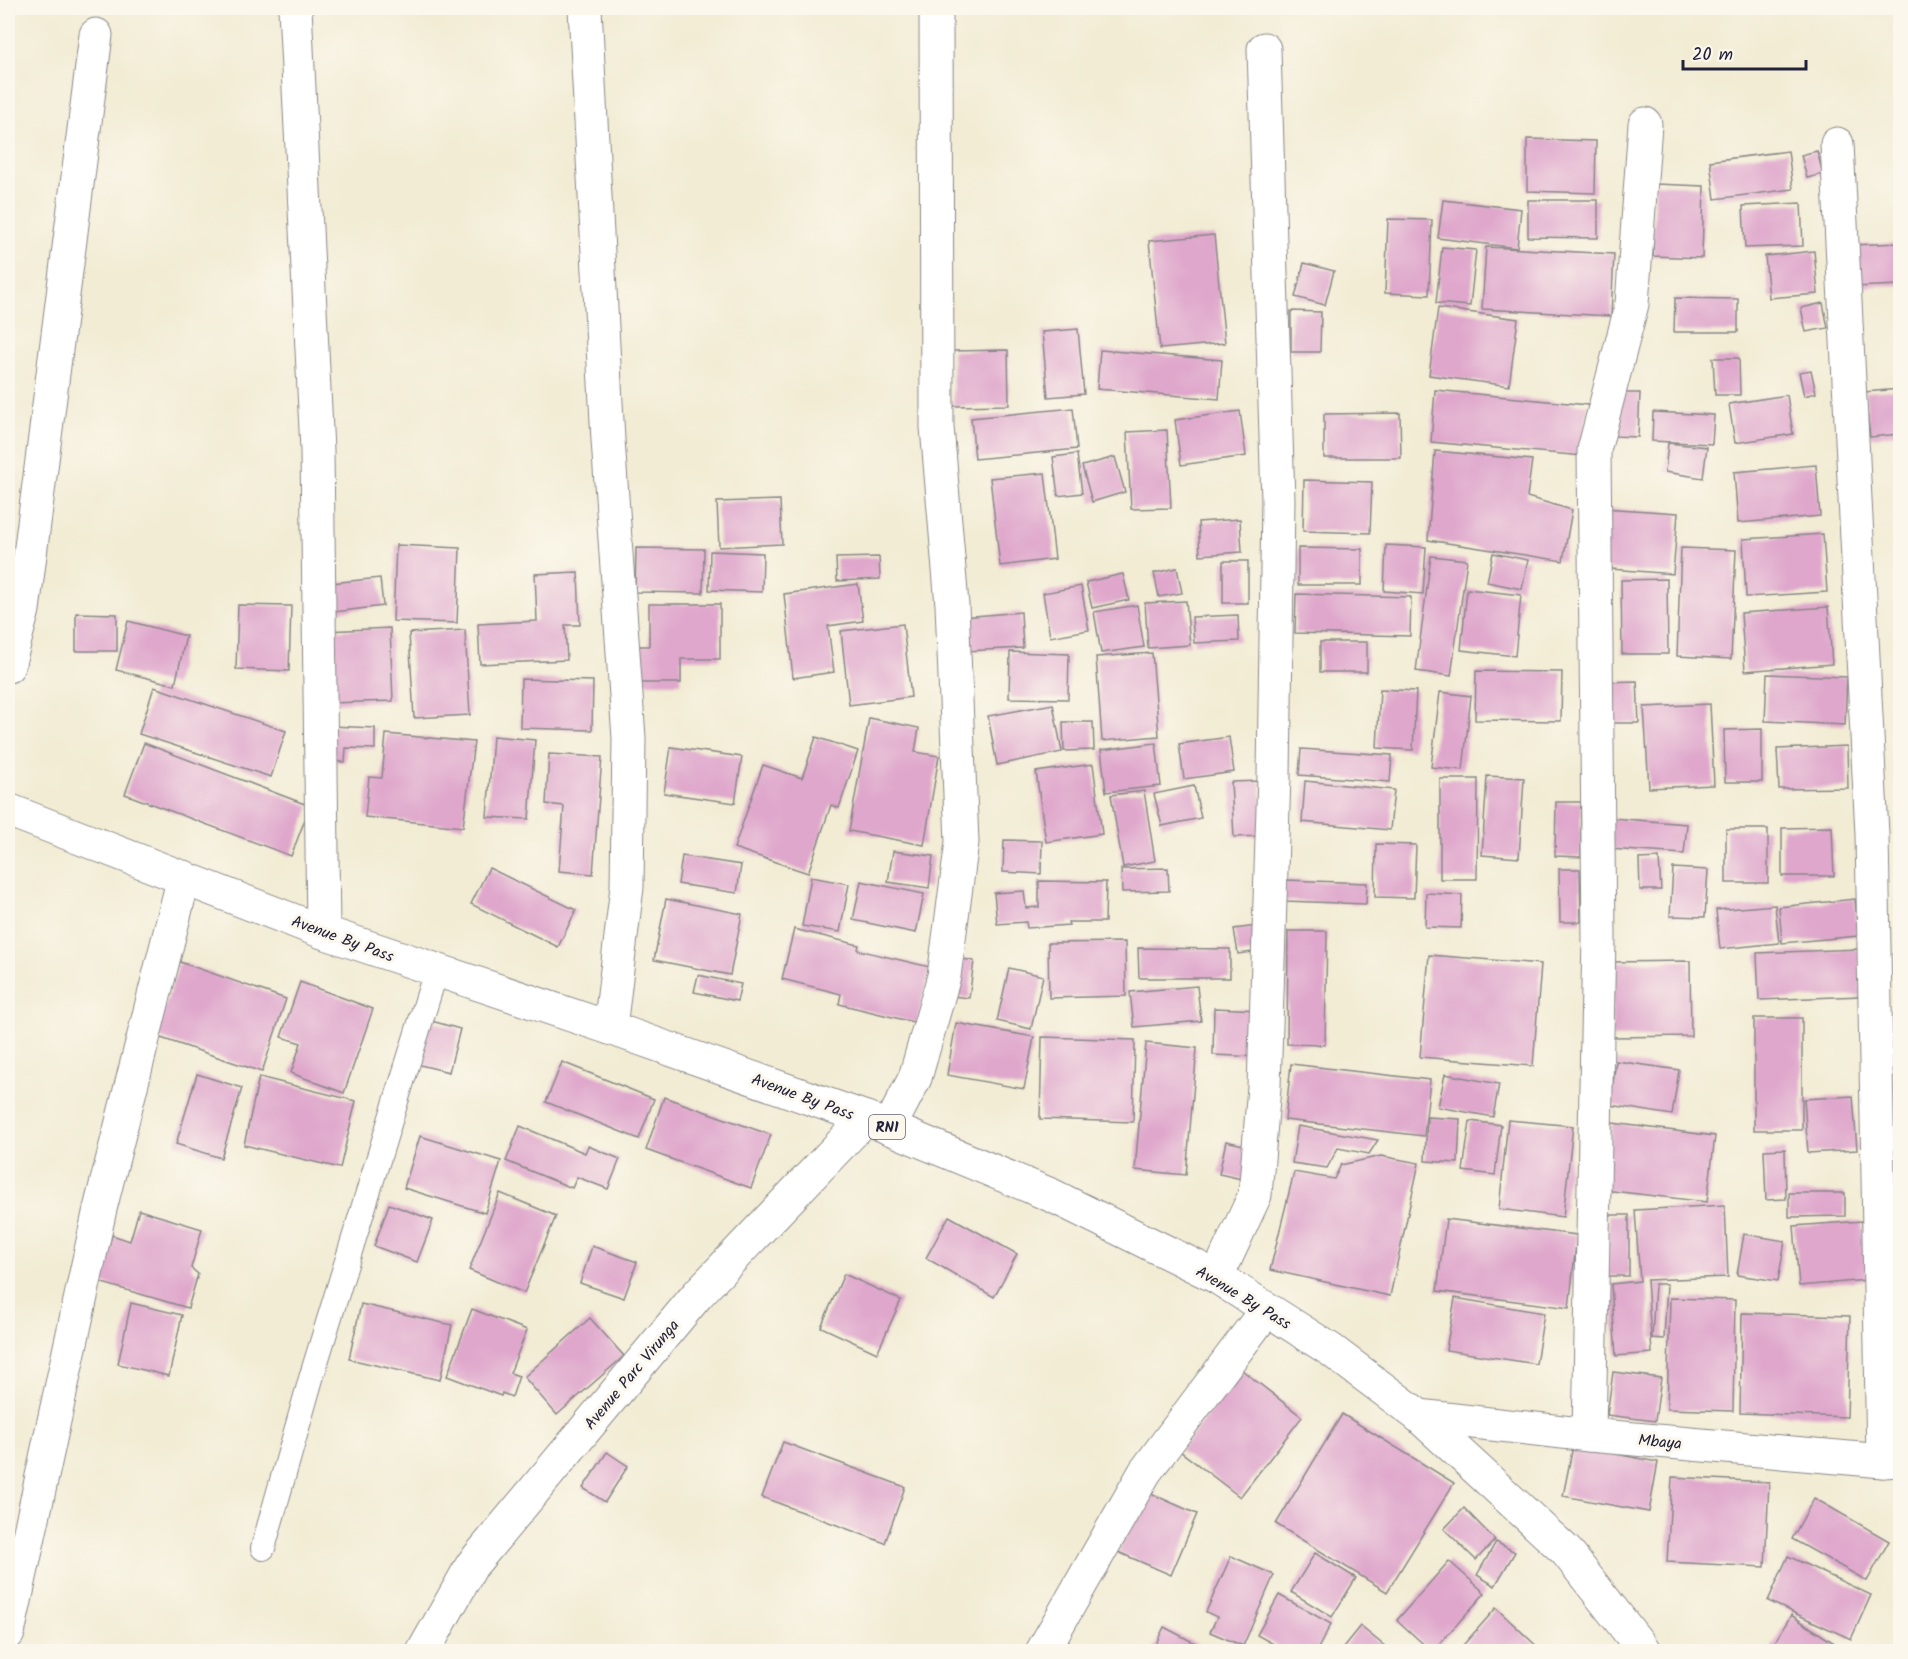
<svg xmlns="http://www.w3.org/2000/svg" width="1908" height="1659" viewBox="0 0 1908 1659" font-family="Kalam,sans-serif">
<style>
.building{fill:#dfa7cc}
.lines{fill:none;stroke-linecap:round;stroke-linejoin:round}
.service-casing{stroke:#8a8788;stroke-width:26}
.minor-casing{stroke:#8a8788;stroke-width:35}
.trunk-casing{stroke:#8a8788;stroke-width:35}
.service{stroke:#fff;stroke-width:24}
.minor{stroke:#fff;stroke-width:33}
.trunk{stroke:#fff;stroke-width:33}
.labels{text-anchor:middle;stroke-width:6;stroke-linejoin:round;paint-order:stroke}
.shield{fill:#fbf7ec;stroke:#636270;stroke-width:1.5}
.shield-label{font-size:15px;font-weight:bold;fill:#22223b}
.street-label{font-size:16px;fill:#22223b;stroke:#fbf7ec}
</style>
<rect width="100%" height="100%" fill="#fbf7ec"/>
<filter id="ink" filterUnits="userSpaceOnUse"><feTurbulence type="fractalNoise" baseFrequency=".0167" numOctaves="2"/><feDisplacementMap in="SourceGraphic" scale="12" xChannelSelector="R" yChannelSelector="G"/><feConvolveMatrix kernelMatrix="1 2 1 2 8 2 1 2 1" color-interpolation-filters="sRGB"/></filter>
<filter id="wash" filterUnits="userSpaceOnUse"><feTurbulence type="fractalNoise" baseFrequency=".008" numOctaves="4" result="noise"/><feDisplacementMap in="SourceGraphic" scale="24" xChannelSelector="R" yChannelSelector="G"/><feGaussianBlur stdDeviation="1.35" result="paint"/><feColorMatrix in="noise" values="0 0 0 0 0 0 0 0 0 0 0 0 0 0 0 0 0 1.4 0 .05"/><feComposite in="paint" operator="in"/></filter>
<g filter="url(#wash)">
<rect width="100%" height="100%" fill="#f2ecd4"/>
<g id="blocks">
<g class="building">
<path d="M 1527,139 L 1596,141 L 1595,193 L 1527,191 Z"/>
<path d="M 1788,151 L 1793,189 L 1715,199 L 1710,161 Z"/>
<path d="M 1817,151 L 1823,174 L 1807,178 L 1801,155 Z"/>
<path d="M 1655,184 L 1704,186 L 1702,258 L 1653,256 Z"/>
<path d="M 1443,200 L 1521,209 L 1517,248 L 1438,238 Z"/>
<path d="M 1528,200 L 1598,200 L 1598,238 L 1528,237 Z"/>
<path d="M 1801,203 L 1803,246 L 1745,248 L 1743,206 Z"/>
<path d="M 1388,219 L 1432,220 L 1429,295 L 1385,293 Z"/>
<path d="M 1214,235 L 1225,343 L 1160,349 L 1149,241 Z"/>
<path d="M 1900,243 L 1900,285 L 1852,287 L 1851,245 Z"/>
<path d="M 1442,247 L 1476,250 L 1470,306 L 1436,303 Z"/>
<path d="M 1486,247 L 1614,254 L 1611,316 L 1482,309 Z"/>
<path d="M 1814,251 L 1818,294 L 1769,298 L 1765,256 Z"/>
<path d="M 1304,263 L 1334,271 L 1325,305 L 1295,297 Z"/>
<path d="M 1675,298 L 1738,299 L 1738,332 L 1674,332 Z"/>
<path d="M 1823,303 L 1828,328 L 1806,332 L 1801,308 Z"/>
<path d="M 1438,308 L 1518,319 L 1509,386 L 1429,375 Z"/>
<path d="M 1291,311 L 1321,312 L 1320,352 L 1291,352 Z"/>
<path d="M 1078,329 L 1084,394 L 1048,397 L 1042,332 Z"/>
<path d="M 1008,350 L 1009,405 L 953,406 L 952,351 Z"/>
<path d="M 1100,350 L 1222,360 L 1219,399 L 1097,389 Z"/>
<path d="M 1713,358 L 1739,358 L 1740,395 L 1715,395 Z"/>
<path d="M 1811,370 L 1816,393 L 1804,396 L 1799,372 Z"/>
<path d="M 1900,389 L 1900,434 L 1870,437 L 1865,392 Z"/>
<path d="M 1435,390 L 1588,405 L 1583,456 L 1431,442 Z"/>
<path d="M 1614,393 L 1640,393 L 1638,437 L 1613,436 Z"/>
<path d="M 1787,395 L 1793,434 L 1735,443 L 1729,404 Z"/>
<path d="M 1073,408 L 1077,449 L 975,459 L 971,418 Z"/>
<path d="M 1240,411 L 1246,456 L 1181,465 L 1175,420 Z"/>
<path d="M 1653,412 L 1714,415 L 1712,444 L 1652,441 Z"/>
<path d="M 1400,413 L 1401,458 L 1324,458 L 1324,414 Z"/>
<path d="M 1167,430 L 1171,508 L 1131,509 L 1127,432 Z"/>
<path d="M 1668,443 L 1707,447 L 1703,478 L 1665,472 Z"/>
<path d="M 1435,451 L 1532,460 L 1527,497 L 1572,510 L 1563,561 L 1428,540 Z"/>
<path d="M 1077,454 L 1082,493 L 1058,496 L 1053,457 Z"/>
<path d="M 1115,457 L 1125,492 L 1092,502 L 1082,466 Z"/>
<path d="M 1816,465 L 1820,516 L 1738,523 L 1734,472 Z"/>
<path d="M 1045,473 L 1055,559 L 1000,566 L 990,478 Z"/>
<path d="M 1897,479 L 1900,479 L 1900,514 L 1898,514 Z"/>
<path d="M 1304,480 L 1372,482 L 1370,533 L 1303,531 Z"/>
<path d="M 780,500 L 782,544 L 719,547 L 717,502 Z"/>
<path d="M 1603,508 L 1678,513 L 1673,574 L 1599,568 Z"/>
<path d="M 1240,519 L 1242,552 L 1200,555 L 1198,522 Z"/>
<path d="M 1823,534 L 1827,592 L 1746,597 L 1743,539 Z"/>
<path d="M 396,545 L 460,548 L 457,623 L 393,621 Z"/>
<path d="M 1386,545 L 1426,547 L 1423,594 L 1384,591 Z"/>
<path d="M 636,548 L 704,549 L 703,593 L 635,592 Z"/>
<path d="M 1298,548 L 1362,549 L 1362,585 L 1298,585 Z"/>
<path d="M 1681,548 L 1736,550 L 1731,659 L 1677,656 Z"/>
<path d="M 710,551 L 763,553 L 762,592 L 709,590 Z"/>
<path d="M 1493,553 L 1528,560 L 1522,589 L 1487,582 Z"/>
<path d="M 1431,556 L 1467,560 L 1451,676 L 1416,671 Z"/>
<path d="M 879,557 L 880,579 L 837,581 L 836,558 Z"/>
<rect x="1223" y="561" width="25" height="42"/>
<path d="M 1177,568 L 1182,593 L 1159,597 L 1154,573 Z"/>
<path d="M 578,572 L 580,625 L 565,625 L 567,660 L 480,664 L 478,624 L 537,621 L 535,574 Z"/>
<path d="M 1123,574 L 1129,600 L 1092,608 L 1086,582 Z"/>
<path d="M 380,578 L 383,606 L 334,612 L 331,583 Z"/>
<path d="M 1667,579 L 1668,654 L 1622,654 L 1621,580 Z"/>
<path d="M 858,584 L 863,621 L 828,626 L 834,672 L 793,678 L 784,594 Z"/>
<path d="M 1081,586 L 1089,630 L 1050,637 L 1043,593 Z"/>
<path d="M 1467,589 L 1521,595 L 1515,656 L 1461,650 Z"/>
<path d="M 1296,594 L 1411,597 L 1410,636 L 1295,633 Z"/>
<path d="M 1186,601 L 1190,645 L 1148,648 L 1145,603 Z"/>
<path d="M 649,604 L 720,604 L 720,659 L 681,659 L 681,683 L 634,683 L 635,646 L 649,646 Z"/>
<path d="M 238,605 L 291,606 L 289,671 L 236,669 Z"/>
<path d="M 1137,605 L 1144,647 L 1101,653 L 1094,612 Z"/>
<path d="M 1828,607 L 1832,664 L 1745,671 L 1741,613 Z"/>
<path d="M 1021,612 L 1023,648 L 966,651 L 963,617 Z"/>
<path d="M 76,613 L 117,614 L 117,651 L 76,651 Z"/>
<path d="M 1238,615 L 1239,641 L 1194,643 L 1192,617 Z"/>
<path d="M 128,621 L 186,636 L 175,685 L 116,670 Z"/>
<path d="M 903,624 L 911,697 L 849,705 L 841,631 Z"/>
<path d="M 390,628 L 393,701 L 330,703 L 326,631 Z"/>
<path d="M 465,630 L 470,715 L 414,718 L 409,633 Z"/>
<rect x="1320" y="642" width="47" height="30"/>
<path d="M 1010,652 L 1069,654 L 1068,699 L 1009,698 Z"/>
<path d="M 1152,653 L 1159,736 L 1102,741 L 1096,657 Z"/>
<path d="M 1900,657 L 1900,685 L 1899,685 L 1895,658 Z"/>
<path d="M 1476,671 L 1562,672 L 1561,721 L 1475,720 Z"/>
<path d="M 1767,674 L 1847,677 L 1845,725 L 1765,721 Z"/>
<path d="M 521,679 L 593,681 L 592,730 L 520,728 Z"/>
<path d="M 1637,681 L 1639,723 L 1604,723 L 1604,682 Z"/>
<path d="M 154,687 L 286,731 L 271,777 L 139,734 Z"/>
<path d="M 1380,689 L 1416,691 L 1413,750 L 1377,748 Z"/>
<path d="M 1440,692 L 1471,696 L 1463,770 L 1431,767 Z"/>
<path d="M 1053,704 L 1062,752 L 997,765 L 988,716 Z"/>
<path d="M 1710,704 L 1714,785 L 1649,788 L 1644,707 Z"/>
<path d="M 869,718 L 919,728 L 915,752 L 939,756 L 924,845 L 849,831 Z"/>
<path d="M 1063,722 L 1093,722 L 1094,750 L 1064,751 Z"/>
<path d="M 331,726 L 375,728 L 375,749 L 346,748 L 345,762 L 325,761 Z"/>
<path d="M 1762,729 L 1762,782 L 1725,782 L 1724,730 Z"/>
<path d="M 386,734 L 474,742 L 463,827 L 365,817 L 369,777 L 382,778 Z"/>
<path d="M 493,736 L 535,740 L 529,819 L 487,817 Z"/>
<path d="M 816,737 L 858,751 L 839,808 L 831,805 L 808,873 L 734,848 L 763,765 L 802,778 Z"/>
<path d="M 1229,737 L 1234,772 L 1184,779 L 1179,744 Z"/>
<path d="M 144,743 L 310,806 L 291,856 L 125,794 Z"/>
<path d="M 1156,743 L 1161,786 L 1106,792 L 1101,750 Z"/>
<path d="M 1847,746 L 1848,788 L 1779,789 L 1777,749 Z"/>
<path d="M 671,747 L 742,757 L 735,803 L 664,793 Z"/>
<path d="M 1301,749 L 1392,755 L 1390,782 L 1299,775 Z"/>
<path d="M 549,754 L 602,757 L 593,874 L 559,871 L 564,806 L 546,804 Z"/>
<path d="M 1093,764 L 1102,834 L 1046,842 L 1036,772 Z"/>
<path d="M 1487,776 L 1524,778 L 1519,858 L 1482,855 Z"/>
<path d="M 1440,779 L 1478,779 L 1477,879 L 1440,879 Z"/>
<path d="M 1261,781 L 1264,836 L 1234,837 L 1231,782 Z"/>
<path d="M 1305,781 L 1394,790 L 1390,830 L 1302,822 Z"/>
<path d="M 1194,786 L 1201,818 L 1162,826 L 1154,794 Z"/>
<path d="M 1144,791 L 1155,861 L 1123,867 L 1111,795 Z"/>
<path d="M 1556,802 L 1581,802 L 1581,857 L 1555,856 Z"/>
<path d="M 1611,818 L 1687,824 L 1684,854 L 1609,849 Z"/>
<path d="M 1832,827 L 1834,876 L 1782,876 L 1782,828 Z"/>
<rect x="1726" y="829" width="42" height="54"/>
<path d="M 1004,840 L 1042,841 L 1041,874 L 1003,872 Z"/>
<path d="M 1376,844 L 1416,845 L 1414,898 L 1375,897 Z"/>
<path d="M 893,851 L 933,856 L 929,888 L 888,882 Z"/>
<path d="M 682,856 L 741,865 L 737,893 L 678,884 Z"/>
<path d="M 1659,858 L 1661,890 L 1640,890 L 1639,859 Z"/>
<path d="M 489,868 L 576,910 L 558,947 L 471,904 Z"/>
<path d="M 1168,868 L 1169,891 L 1122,892 L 1121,869 Z"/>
<path d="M 1673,868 L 1708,870 L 1705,917 L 1670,916 Z"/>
<path d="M 1559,869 L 1580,869 L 1581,922 L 1560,922 Z"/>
<path d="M 811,877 L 849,884 L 840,932 L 802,926 Z"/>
<path d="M 1285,880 L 1367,883 L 1366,904 L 1285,901 Z"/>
<path d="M 861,881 L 924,894 L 916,933 L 853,920 Z"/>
<path d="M 1039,881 L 1106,882 L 1105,922 L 1068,922 L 1069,925 L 1027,928 L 1026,922 L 997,924 L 994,893 L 1024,891 L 1026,908 L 1039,907 Z"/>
<path d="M 1426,893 L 1462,895 L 1461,928 L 1425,927 Z"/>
<path d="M 666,899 L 742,914 L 730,975 L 654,960 Z"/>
<path d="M 1855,899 L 1858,936 L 1782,943 L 1779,907 Z"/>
<path d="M 1775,905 L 1779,943 L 1720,949 L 1716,910 Z"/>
<path d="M 1257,926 L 1261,951 L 1238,954 L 1234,929 Z"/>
<path d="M 794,929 L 859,945 L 858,950 L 930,967 L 917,1023 L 839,1004 L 841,994 L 782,979 Z"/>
<path d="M 1288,931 L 1327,931 L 1325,1045 L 1287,1044 Z"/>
<path d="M 1125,942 L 1126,996 L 1049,998 L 1048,943 Z"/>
<path d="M 1138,948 L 1230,949 L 1230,978 L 1139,978 Z"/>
<path d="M 1859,949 L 1861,996 L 1759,1000 L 1757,953 Z"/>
<path d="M 1429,955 L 1541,964 L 1533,1066 L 1420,1057 Z"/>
<path d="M 958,958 L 974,961 L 969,998 L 952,996 Z"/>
<path d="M 1690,961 L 1691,1036 L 1612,1037 L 1611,962 Z"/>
<path d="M 180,962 L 286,999 L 262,1072 L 155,1036 Z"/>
<path d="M 1009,968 L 1043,976 L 1031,1029 L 997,1021 Z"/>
<path d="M 698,975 L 741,984 L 737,1001 L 694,992 Z"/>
<path d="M 300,982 L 373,1009 L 344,1093 L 291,1073 L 301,1043 L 281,1037 Z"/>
<path d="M 1197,986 L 1201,1021 L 1134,1027 L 1130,992 Z"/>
<path d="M 1214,1008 L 1261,1010 L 1259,1057 L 1213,1055 Z"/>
<rect x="1754" y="1018" width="48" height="112"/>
<path d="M 428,1020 L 460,1029 L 449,1072 L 416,1064 Z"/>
<path d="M 956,1023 L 1034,1037 L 1024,1089 L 947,1075 Z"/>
<path d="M 1894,1035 L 1900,1035 L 1900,1092 L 1899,1092 Z"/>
<path d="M 1042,1037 L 1135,1040 L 1133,1122 L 1040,1119 Z"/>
<path d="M 1146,1043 L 1197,1048 L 1186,1175 L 1135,1170 Z"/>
<path d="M 1616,1061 L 1679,1070 L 1672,1115 L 1610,1105 Z"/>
<path d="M 562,1062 L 654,1099 L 639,1139 L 546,1102 Z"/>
<path d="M 1291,1064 L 1430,1080 L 1424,1136 L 1285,1120 Z"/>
<path d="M 197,1074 L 242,1088 L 221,1158 L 176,1144 Z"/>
<path d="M 1445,1074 L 1499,1084 L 1493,1117 L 1438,1107 Z"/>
<path d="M 259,1077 L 356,1101 L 340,1168 L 244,1145 Z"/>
<path d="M 1853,1096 L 1857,1150 L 1808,1153 L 1804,1099 Z"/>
<path d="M 664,1097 L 771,1135 L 751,1188 L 646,1150 Z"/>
<path d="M 1427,1117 L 1460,1119 L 1458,1163 L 1425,1161 Z"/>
<path d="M 1508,1120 L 1573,1126 L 1563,1217 L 1499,1209 Z"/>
<path d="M 1470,1121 L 1501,1125 L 1495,1175 L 1463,1171 Z"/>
<path d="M 1612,1123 L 1715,1136 L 1707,1202 L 1604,1190 Z"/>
<path d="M 520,1126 L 585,1153 L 588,1146 L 620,1159 L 608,1189 L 577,1177 L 572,1188 L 506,1161 Z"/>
<path d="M 1298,1126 L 1378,1140 L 1369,1154 L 1338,1148 L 1327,1168 L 1292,1163 Z"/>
<path d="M 420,1136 L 501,1161 L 485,1213 L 404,1188 Z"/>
<path d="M 1226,1141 L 1252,1147 L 1246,1180 L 1219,1174 Z"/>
<rect x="1892" y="1144" width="8" height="23"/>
<path d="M 1785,1149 L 1786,1199 L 1766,1200 L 1764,1150 Z"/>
<path d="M 1381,1156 L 1419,1163 L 1390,1296 L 1270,1270 L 1294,1172 L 1334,1179 L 1341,1165 Z"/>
<rect x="1893" y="1172" width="7" height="19"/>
<path d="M 500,1193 L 556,1216 L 524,1293 L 469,1270 Z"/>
<path d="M 1789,1193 L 1845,1193 L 1845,1216 L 1789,1217 Z"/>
<path d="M 389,1204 L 433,1220 L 417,1262 L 374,1246 Z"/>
<path d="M 1725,1205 L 1728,1277 L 1647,1280 L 1652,1353 L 1616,1356 L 1611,1284 L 1640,1281 L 1635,1210 Z"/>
<path d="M 139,1210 L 202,1229 L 191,1268 L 198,1274 L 188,1308 L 99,1282 L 112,1235 L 130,1241 Z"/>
<rect x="1608" y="1215" width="21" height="61"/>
<path d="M 949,1216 L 1017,1254 L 994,1297 L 926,1258 Z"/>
<path d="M 1446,1219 L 1577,1235 L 1569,1308 L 1437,1291 Z"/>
<path d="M 1862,1221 L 1867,1280 L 1799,1286 L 1794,1226 Z"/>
<path d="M 1744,1234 L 1785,1241 L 1778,1281 L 1737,1275 Z"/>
<path d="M 592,1246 L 637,1262 L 624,1298 L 580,1283 Z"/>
<path d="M 844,1274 L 901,1300 L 877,1353 L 821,1327 Z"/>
<path d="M 1655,1284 L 1667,1284 L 1664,1339 L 1652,1338 Z"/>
<path d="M 1455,1298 L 1544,1313 L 1536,1364 L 1446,1350 Z"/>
<path d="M 1670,1298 L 1735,1300 L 1733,1411 L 1667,1409 Z"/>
<path d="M 131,1303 L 182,1315 L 169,1376 L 118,1364 Z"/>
<path d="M 361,1304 L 452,1325 L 440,1380 L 349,1359 Z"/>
<path d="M 472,1309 L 527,1330 L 510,1373 L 519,1376 L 512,1397 L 502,1393 L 501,1396 L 447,1376 Z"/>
<path d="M 1742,1313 L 1850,1316 L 1847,1417 L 1740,1413 Z"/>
<path d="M 590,1318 L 624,1356 L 557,1415 L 524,1377 Z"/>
<path d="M 1242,1370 L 1302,1417 L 1240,1497 L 1180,1451 Z"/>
<path d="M 1613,1372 L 1661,1378 L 1655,1421 L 1607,1415 Z"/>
<path d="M 1342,1414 L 1454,1483 L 1387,1592 L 1276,1524 Z"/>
<path d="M 783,1442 L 905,1487 L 885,1543 L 762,1497 Z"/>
<path d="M 1573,1446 L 1658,1462 L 1649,1512 L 1563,1496 Z"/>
<path d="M 607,1452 L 628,1466 L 605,1502 L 583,1488 Z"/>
<path d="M 1672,1477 L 1769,1482 L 1765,1567 L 1667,1562 Z"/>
<path d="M 1145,1491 L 1197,1514 L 1171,1575 L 1118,1552 Z"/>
<path d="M 1814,1498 L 1889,1541 L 1867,1581 L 1792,1539 Z"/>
<path d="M 1464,1508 L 1495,1540 L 1476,1560 L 1444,1529 Z"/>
<path d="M 1496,1542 L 1515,1552 L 1495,1586 L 1477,1575 Z"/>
<path d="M 1315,1553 L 1356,1578 L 1332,1617 L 1291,1592 Z"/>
<path d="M 1231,1556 L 1274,1575 L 1243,1646 L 1210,1632 L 1217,1617 L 1206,1612 Z"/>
<path d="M 1788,1556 L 1871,1595 L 1851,1639 L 1768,1601 Z"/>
<path d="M 1449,1561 L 1485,1593 L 1432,1652 L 1397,1620 Z"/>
<path d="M 1279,1595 L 1331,1624 L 1316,1652 L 1288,1652 L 1257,1635 Z"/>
<path d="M 1496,1608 L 1543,1652 L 1457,1652 Z"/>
<path d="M 1791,1615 L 1848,1652 L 1769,1652 Z"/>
<path d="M 1360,1626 L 1392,1652 L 1339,1652 Z"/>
<path d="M 1164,1627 L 1212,1652 L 1152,1652 Z"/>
</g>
</g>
</g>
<g filter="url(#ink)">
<use href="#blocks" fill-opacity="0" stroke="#8a8788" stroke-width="1.5"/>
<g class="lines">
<g class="service-casing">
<path id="service" d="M 263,1548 L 312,1375 L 436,971"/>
</g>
<g class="minor-casing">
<g id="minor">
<path d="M 295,8 L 317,450 L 323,932"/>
<path d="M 585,8 L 608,440 L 629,738 L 627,887 L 610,1028"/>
<path d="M 1837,144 L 1872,834 L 1883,1461"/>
<path d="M 8,666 L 23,610 L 96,35"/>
<path d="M 889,1128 L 915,1078 L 944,976 L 962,842 L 952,605 L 937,427 L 936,8"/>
<path d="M 1217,1277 L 1255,1195 L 1264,1087 L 1274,776 L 1278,500 L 1264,49"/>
<path d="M 1419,1416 L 1589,1435 L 1883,1461 L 1900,1460"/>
<path d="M 1589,1435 L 1599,937 L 1594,450 L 1632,304 L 1645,124"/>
<path d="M 8,1633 L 100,1209 L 184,877"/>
<path d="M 423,1652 L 472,1565 L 698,1294 L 866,1118"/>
<path d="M 1042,1652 L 1145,1472 L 1267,1309"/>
</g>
</g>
<g class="trunk-casing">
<path id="trunk" d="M 8,810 L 323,932 L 610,1028 L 866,1118 L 1053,1196 L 1217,1277 L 1331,1350 L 1419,1416 L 1566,1551 L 1645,1652"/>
</g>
<use href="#service" class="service"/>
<use href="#minor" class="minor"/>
<use href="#trunk" class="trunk"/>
</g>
</g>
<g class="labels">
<rect class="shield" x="869" y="1115" width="36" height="24" rx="4.5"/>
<g class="shield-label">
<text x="887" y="1132">RN1</text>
</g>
<g class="street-label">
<text transform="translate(343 938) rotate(20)" y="6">Avenue By Pass</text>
<text transform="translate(803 1096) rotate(20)" y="6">Avenue By Pass</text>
<text transform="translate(1244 1297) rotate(31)" y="6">Avenue By Pass</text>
<text transform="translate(631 1374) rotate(-50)" y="6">Avenue Parc Virunga</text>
<text transform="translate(1660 1441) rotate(5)" y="6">Mbaya</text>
</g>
</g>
<rect width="1908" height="1659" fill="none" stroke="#fbf7ec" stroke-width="30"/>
<path d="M1683 60v9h123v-9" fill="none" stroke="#22223b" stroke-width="3"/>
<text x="1692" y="60" font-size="18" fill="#22223b" stroke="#fbf7ec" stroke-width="4.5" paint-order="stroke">20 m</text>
</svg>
